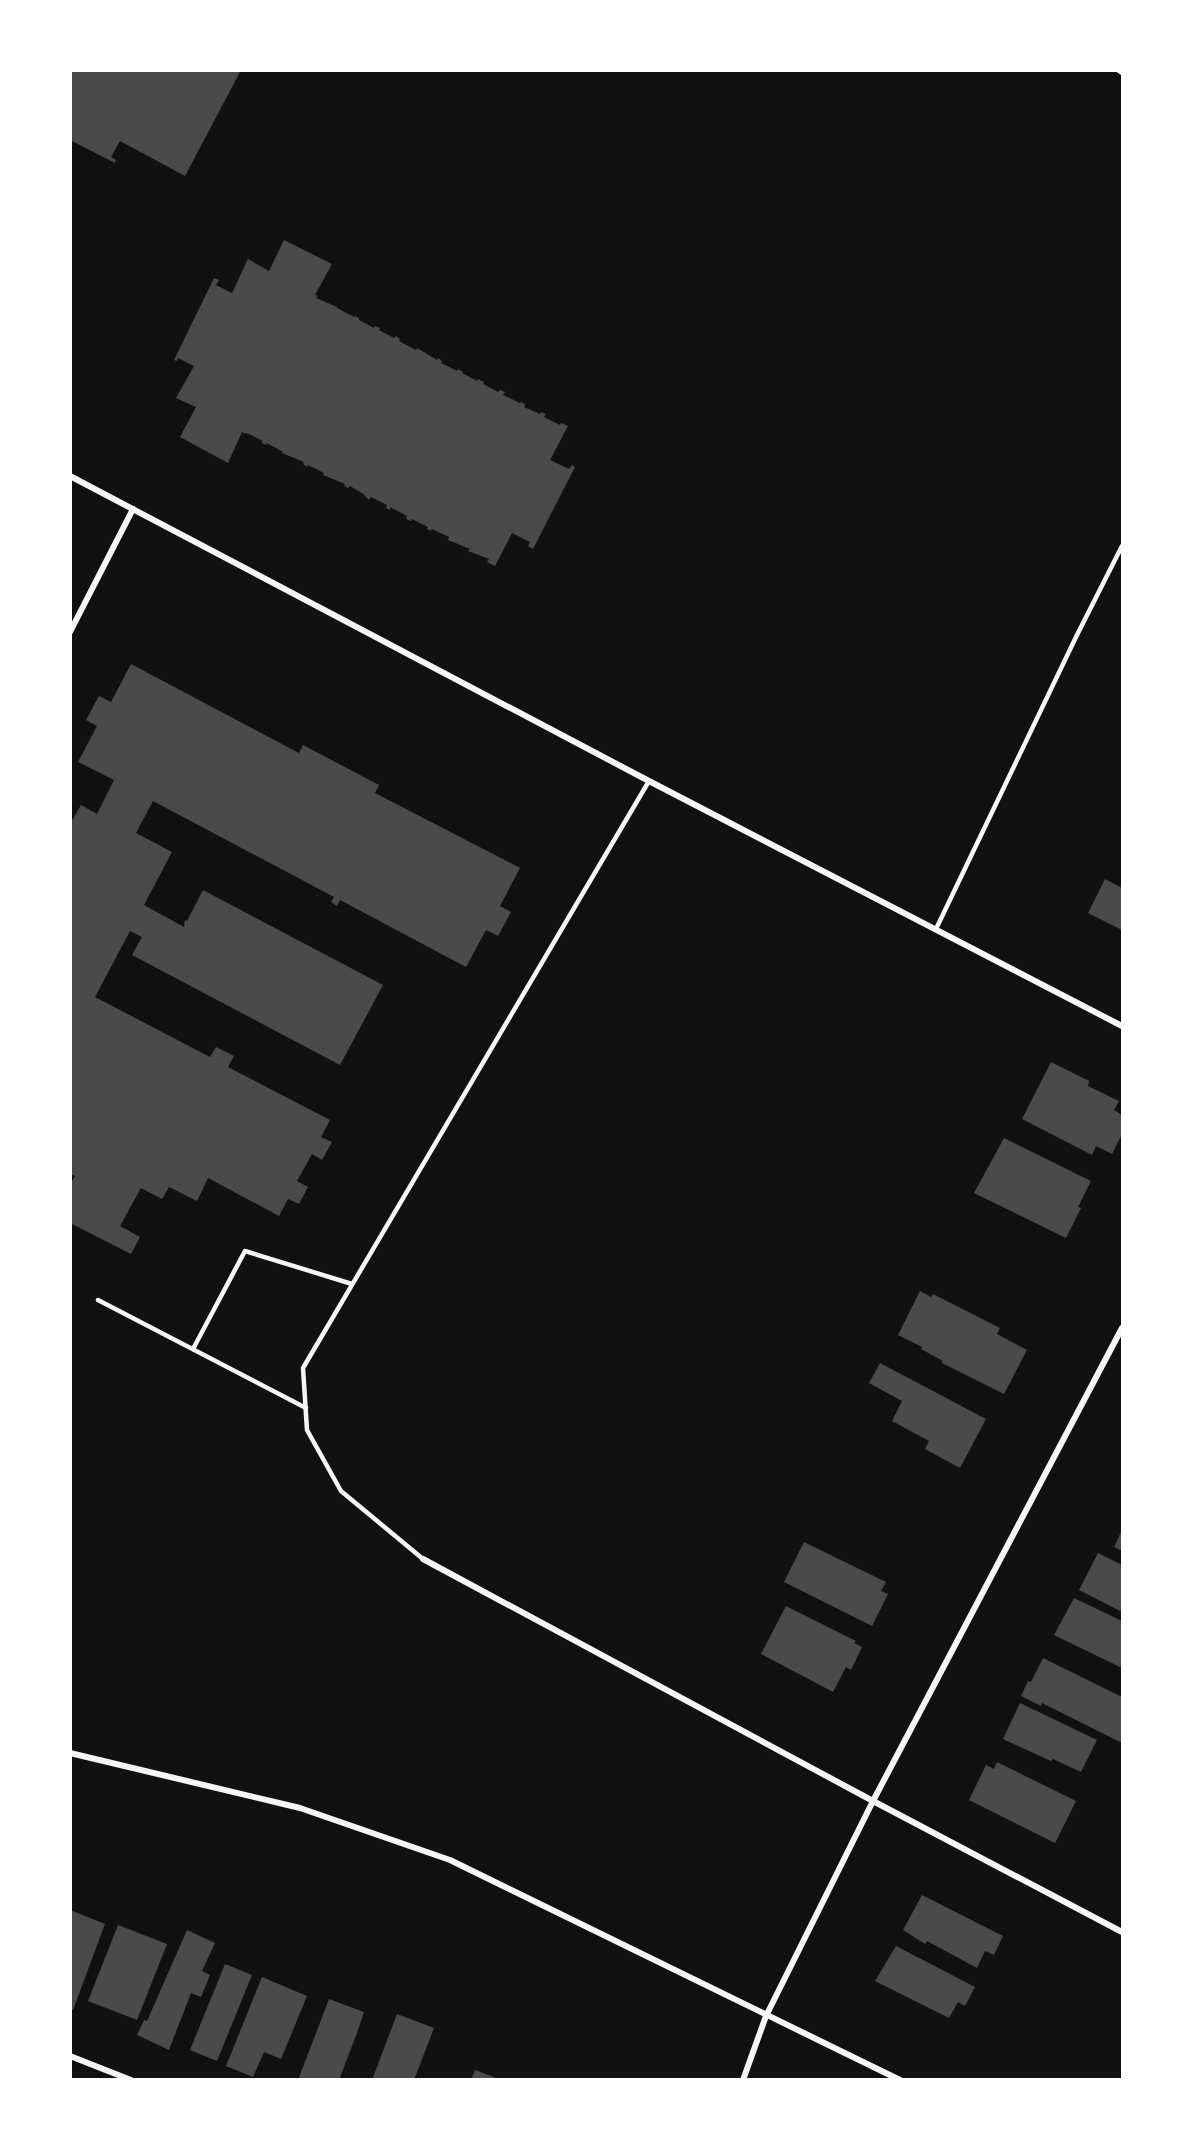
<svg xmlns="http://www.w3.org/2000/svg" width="1193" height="2150" viewBox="0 0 1193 2150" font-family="Commissioner,sans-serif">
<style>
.building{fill:#4a4a4a}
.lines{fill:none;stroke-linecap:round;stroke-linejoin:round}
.service{stroke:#f5f5f5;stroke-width:4.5}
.minor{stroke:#f5f5f5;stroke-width:6}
</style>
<rect width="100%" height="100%" fill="#111"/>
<g class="building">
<path d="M 70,70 L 241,70 L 185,176 L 120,141 L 111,157 L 116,160 L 115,163 L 70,140 Z"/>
<path d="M 284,240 L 332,264 L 315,295 L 318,296 L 316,298 L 337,307 L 337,308 L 354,317 L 355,316 L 359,318 L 359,320 L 374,328 L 375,326 L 380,328 L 379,330 L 394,338 L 396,336 L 400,339 L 399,341 L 416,350 L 417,348 L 437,360 L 438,358 L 442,361 L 441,363 L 457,371 L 458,369 L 463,372 L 462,373 L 477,381 L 478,379 L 484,382 L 483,384 L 498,392 L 500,390 L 505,392 L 503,395 L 520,403 L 521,402 L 525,404 L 524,407 L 540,414 L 541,412 L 546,414 L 544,417 L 560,425 L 561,423 L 568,426 L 550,460 L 569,469 L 572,465 L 575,467 L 533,549 L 528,546 L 530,542 L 512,533 L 495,566 L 487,562 L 489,559 L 468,551 L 470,549 L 448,540 L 449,537 L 432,529 L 431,531 L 427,529 L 428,527 L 412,519 L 411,521 L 406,519 L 407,516 L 390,507 L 390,510 L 386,508 L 387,505 L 371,497 L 369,500 L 365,496 L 365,495 L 350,486 L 348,488 L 344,486 L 345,484 L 323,475 L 324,473 L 308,465 L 307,467 L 303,464 L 304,462 L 282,453 L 283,452 L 267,443 L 266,445 L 262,443 L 263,441 L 247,433 L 246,434 L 242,432 L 228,463 L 180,437 L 196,407 L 176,398 L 194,366 L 178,358 L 177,361 L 174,360 L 214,278 L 219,280 L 216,285 L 232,293 L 248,259 L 269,271 Z"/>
<path d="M 131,664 L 299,753 L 303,745 L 379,785 L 375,793 L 520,868 L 500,906 L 511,912 L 498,936 L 486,930 L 466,967 L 340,900 L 337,906 L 331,902 L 334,897 L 153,801 L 136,833 L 172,852 L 144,905 L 184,927 L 185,920 L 187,921 L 203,890 L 383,985 L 340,1065 L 132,955 L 142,937 L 130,931 L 95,997 L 210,1057 L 216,1047 L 234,1056 L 228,1067 L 330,1120 L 321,1137 L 332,1142 L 322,1160 L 312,1154 L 297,1181 L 308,1187 L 299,1204 L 288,1199 L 279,1216 L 208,1178 L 197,1201 L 169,1187 L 162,1199 L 141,1188 L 120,1226 L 140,1237 L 131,1254 L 70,1223 L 70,1185 L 75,1176 L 70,1174 L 70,824 L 81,805 L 97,814 L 114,780 L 78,762 L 97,726 L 86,720 L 99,696 L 111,702 Z"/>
<path d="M 1105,879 L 1122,888 L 1122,930 L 1088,913 Z"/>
<path d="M 1051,1062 L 1089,1081 L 1088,1086 L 1119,1101 L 1114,1110 L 1122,1115 L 1122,1134 L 1112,1154 L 1096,1146 L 1092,1155 L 1022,1119 Z"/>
<path d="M 1004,1138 L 1091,1181 L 1078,1207 L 1081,1208 L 1066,1238 L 974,1193 Z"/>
<path d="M 920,1291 L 931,1297 L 933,1294 L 1000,1328 L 997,1334 L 1027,1350 L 1004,1394 L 942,1363 L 943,1361 L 921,1349 L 922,1347 L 898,1335 Z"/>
<path d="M 880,1363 L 986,1419 L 960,1468 L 925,1449 L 929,1441 L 892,1421 L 902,1401 L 869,1383 Z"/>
<path d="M 1122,1530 L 1122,1551 L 1114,1547 Z"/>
<path d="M 804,1542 L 886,1582 L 881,1591 L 888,1594 L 872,1626 L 784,1582 Z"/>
<path d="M 1098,1553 L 1122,1565 L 1122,1612 L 1079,1590 Z"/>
<path d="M 1074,1598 L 1122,1621 L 1122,1668 L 1054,1635 Z"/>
<path d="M 786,1606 L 856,1641 L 854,1643 L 862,1647 L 851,1670 L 846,1667 L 833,1692 L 761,1654 Z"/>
<path d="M 1043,1658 L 1122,1697 L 1122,1743 L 1042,1703 L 1041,1706 L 1021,1696 L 1028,1681 L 1031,1682 Z"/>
<path d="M 1020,1703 L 1097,1740 L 1081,1772 L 1053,1759 L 1051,1761 L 1003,1739 Z"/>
<path d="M 997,1762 L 1076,1801 L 1055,1843 L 969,1800 L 986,1765 L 994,1769 Z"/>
<path d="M 922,1895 L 1003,1936 L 994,1955 L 985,1951 L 977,1968 L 927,1941 L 925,1944 L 903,1930 Z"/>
<path d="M 70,1910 L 105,1924 L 73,2010 L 70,2009 Z"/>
<path d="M 118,1925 L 167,1944 L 137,2020 L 88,2001 Z"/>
<path d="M 187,1930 L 215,1943 L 202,1971 L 210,1975 L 201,1997 L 191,1993 L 169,2050 L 137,2035 L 144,2020 L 147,2021 Z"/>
<path d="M 896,1946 L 975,1987 L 965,2006 L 958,2002 L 949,2018 L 875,1981 Z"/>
<path d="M 225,1964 L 252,1975 L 217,2061 L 190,2050 Z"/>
<path d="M 262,1977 L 307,1996 L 281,2059 L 264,2052 L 253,2077 L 226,2066 Z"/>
<path d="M 329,1999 L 364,2012 L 357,2033 L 339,2080 L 298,2080 Z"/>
<path d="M 397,2014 L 434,2028 L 414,2080 L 372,2080 Z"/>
<path d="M 475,2070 L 499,2079 L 499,2080 L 471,2080 Z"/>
</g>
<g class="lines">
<g class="service">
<path d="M 936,929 L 1076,637 L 1122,546"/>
<path d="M 98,1300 L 306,1408"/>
<path d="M 193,1349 L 245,1251 L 352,1284"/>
<path d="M 423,1559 L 341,1491 L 307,1430 L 303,1368 L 649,781"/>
</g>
<g class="minor">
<path d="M 1119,70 L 1122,72"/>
<path d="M 70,476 L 649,781 L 1122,1026"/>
<path d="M 70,632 L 133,509"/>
<path d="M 423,1559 L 873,1801 L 1122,1932"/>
<path d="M 70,1753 L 300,1808 L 450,1860 L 900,2080"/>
<path d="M 70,2056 L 131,2080"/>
<path d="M 743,2080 L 766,2016 L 873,1801 L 1122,1328"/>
</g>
</g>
<rect width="1193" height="2150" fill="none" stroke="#ffffff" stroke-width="144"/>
</svg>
